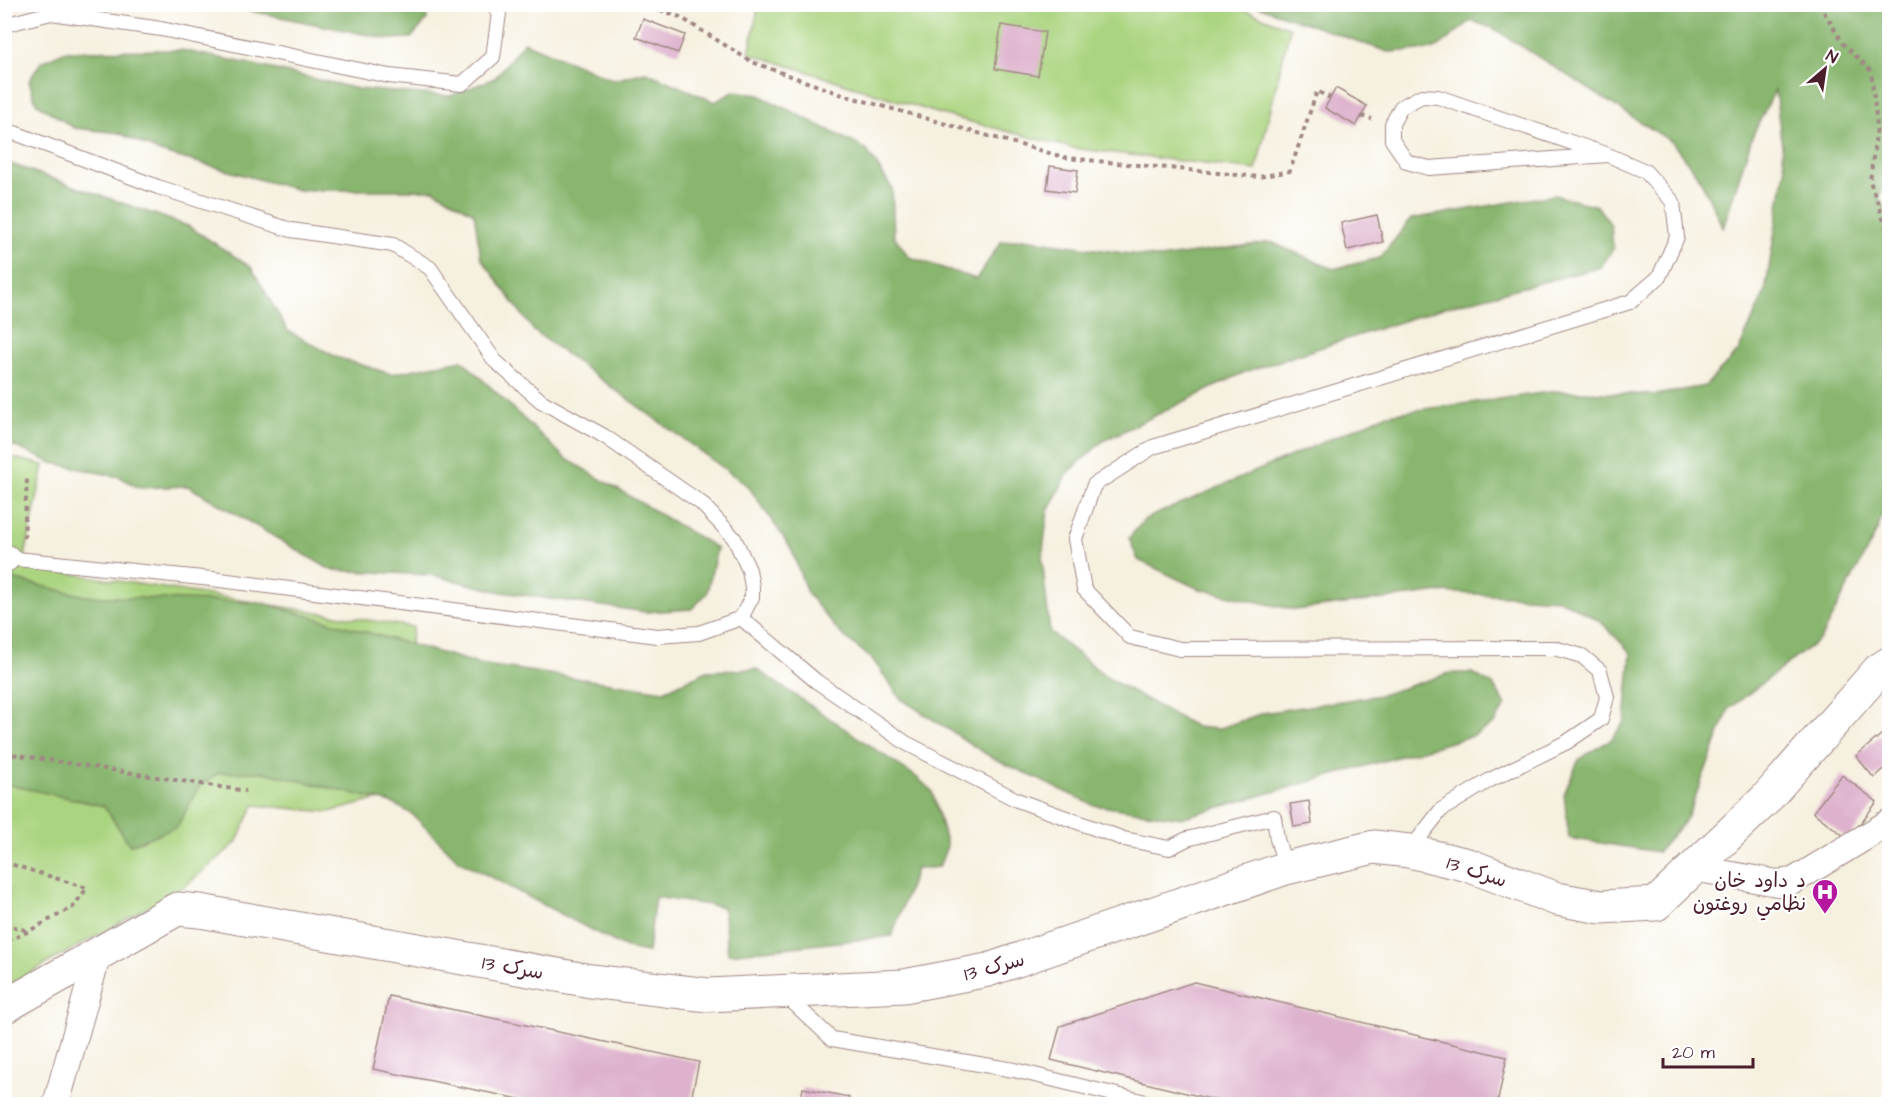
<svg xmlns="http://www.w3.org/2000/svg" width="1894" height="1109" viewBox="0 0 1894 1109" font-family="'Architects Daughter','Playpen Sans Arabic',sans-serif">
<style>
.green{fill:#abd480;stroke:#7a7a56;stroke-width:1.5}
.forest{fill:#88b66e;stroke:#696a4c;stroke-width:1.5}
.building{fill:#deb2cd}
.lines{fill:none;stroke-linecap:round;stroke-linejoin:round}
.service-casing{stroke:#a08885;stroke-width:16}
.minor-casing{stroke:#a08885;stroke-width:28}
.tertiary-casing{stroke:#a08885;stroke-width:35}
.path{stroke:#a08885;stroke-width:4;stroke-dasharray:4.5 4.5;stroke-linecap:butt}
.service{stroke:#fff;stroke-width:14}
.minor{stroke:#fff;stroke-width:26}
.tertiary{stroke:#fff;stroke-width:33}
.labels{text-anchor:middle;stroke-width:4.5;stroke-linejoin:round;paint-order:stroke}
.street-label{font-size:20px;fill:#4a1f2b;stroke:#fff}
.poi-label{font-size:20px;fill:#4a1f2b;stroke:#fff;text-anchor:end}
</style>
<rect width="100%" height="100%" fill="#fff"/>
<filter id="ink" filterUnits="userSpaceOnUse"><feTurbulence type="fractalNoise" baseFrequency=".0167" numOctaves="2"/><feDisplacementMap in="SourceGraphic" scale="12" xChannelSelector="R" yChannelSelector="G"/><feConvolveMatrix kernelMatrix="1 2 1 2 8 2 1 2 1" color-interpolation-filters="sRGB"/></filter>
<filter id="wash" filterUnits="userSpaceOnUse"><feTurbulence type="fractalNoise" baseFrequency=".008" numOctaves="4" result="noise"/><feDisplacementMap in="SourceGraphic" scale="24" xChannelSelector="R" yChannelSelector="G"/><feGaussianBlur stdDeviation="1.35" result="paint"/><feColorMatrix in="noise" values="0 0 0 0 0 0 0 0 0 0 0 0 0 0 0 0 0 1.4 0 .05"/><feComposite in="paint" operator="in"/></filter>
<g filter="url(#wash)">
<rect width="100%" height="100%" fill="#f6f0df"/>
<g class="green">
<path d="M 759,4 L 1230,4 L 1290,28 L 1256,170 L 1072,148 L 937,113 L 749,53 Z"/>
<path d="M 5,456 L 44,465 L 23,566 L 413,627 L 384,798 L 329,812 L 254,805 L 236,843 L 184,887 L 5,987 Z"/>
</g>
<g class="forest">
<path d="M 221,5 L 428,5 L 427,20 L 411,38 L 388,39 Z"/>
<path d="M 1759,5 L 1764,6 L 1766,4 L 1889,5 L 1889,176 L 1879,197 L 1890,219 L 1889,490 L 1878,529 L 1821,638 L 1729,709 L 1687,818 L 1658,852 L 1569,838 L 1564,794 L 1579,759 L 1612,739 L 1625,721 L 1631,653 L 1600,621 L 1559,599 L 1441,592 L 1295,610 L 1199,589 L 1138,560 L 1129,538 L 1145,519 L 1388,414 L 1557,391 L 1655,395 L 1705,386 L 1738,352 L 1765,292 L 1785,170 L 1775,90 L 1752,137 L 1723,228 L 1700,179 L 1672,142 L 1493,28 L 1471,21 L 1435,49 L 1388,52 L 1254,5 Z"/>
<path d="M 524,42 L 613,80 L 646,72 L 715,102 L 735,91 L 759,95 L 866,149 L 892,188 L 894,236 L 909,257 L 976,279 L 1001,242 L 1023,239 L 1160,258 L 1271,242 L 1333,269 L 1380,258 L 1411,219 L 1554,195 L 1597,206 L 1611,225 L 1613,249 L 1601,267 L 1446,307 L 1245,372 L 1103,441 L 1069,472 L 1048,511 L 1042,558 L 1050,632 L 1111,680 L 1196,727 L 1218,729 L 1263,713 L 1381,695 L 1450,673 L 1472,673 L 1493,685 L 1506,705 L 1494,724 L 1472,736 L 1181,818 L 1093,805 L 991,757 L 901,699 L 873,660 L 839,632 L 807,593 L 791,548 L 748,486 L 534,331 L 481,258 L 474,213 L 434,190 L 298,190 L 160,152 L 119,133 L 74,128 L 36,103 L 29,81 L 41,62 L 66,51 L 181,50 L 250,64 L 358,89 L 450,96 L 495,78 Z"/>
<path d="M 5,162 L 188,226 L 251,267 L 288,331 L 336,357 L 391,374 L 462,360 L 565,458 L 717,548 L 707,593 L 692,609 L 646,612 L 501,592 L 432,575 L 331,570 L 188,486 L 139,488 L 120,477 L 52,463 L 5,442 Z"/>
<path d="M 4,567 L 16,580 L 85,596 L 263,603 L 480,664 L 664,691 L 707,671 L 756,669 L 915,776 L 932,791 L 947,846 L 939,867 L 916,869 L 892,936 L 728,954 L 723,907 L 655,897 L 648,952 L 626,948 L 458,860 L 412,814 L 392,803 L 263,772 L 218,773 L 199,787 L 177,827 L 130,845 L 104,806 L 5,784 Z"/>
</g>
<g id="blocks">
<g class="building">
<path d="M 643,19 L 685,35 L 678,53 L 636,37 Z"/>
<path d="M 1001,25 L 1045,32 L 1038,76 L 995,69 Z"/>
<path d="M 1336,88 L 1367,106 L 1356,126 L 1325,108 Z"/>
<path d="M 1050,166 L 1078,170 L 1075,193 L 1047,189 Z"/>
<path d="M 1377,215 L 1383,242 L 1347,250 L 1341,223 Z"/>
<path d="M 1882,734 L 1890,744 L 1890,776 L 1884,769 L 1874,778 L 1856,756 Z"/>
<path d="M 1842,775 L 1877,802 L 1848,839 L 1813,812 Z"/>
<path d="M 1309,801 L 1312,824 L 1294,827 L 1290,804 Z"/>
<path d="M 1194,982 L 1507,1057 L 1497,1104 L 1231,1104 L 1051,1060 L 1060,1026 Z"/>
<path d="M 389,996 L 699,1062 L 690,1104 L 544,1104 L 373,1069 Z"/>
<path d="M 803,1088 L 849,1097 L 848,1104 L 800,1104 Z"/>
</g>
</g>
</g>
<g filter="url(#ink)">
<use href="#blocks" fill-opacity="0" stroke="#a08885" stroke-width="1.5"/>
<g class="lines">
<g class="service-casing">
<g id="service">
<path d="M 4,25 L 51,13 L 161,29 L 389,76 L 462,84 L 493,57 L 499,13 L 492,4"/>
<path d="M 4,129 L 158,187 L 291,230 L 393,245 L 430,268 L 495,361 L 541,401 L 604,436 L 701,503 L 734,538 L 749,570 L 752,587 L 752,597 L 741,618 L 699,633 L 657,636 L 212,579 L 7,558"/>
<path d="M 741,618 L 816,681 L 906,743 L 1017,800 L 1124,839 L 1169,848 L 1187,839 L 1274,817 L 1277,839 L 1286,868"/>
<path d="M 1409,851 L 1441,810 L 1490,780 L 1567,742 L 1601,719 L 1607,697 L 1600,671 L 1582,656 L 1554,648 L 1180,649 L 1130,637 L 1084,589 L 1075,539 L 1094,485 L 1153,447 L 1630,302 L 1659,277 L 1677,237 L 1673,202 L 1645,171 L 1608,155 L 1429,168 L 1407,162 L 1392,140 L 1392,124 L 1401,107 L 1422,96 L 1438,97 L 1608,155"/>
<path d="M 785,995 L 832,1039 L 1014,1070 L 1154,1104"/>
</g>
</g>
<g class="minor-casing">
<g id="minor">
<path d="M 4,557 L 7,558"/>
<path d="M 1693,868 L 1777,883 L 1793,881 L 1890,822"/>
<path d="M 56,1104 L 98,954"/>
</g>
</g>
<g class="tertiary-casing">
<path id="tertiary" d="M 4,1007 L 177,909 L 200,911 L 591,981 L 708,995 L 904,986 L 988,970 L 1286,868 L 1374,847 L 1409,851 L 1468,865 L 1557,899 L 1601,907 L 1656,904 L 1765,800 L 1879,670 L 1890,663"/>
</g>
<g class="path">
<path d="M 643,4 L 680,17 L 752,62 L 843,95 L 1067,158 L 1259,177 L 1290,171 L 1317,91 L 1330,98"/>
<path d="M 1819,4 L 1845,46 L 1871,71 L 1877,126 L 1870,181 L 1890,239"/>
<path d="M 1361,116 L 1372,119"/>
<path d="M 24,538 L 27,479"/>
<path d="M 4,753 L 246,791"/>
<path d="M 4,862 L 87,888 L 73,907 L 29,931"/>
<path d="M 4,924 L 29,931 L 4,943"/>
</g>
<use href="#service" class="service"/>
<use href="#minor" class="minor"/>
<use href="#tertiary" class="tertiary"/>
</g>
</g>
<defs>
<g id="hospital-pin" transform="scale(1.35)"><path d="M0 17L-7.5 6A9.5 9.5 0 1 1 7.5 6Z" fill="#b5179e" stroke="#fff"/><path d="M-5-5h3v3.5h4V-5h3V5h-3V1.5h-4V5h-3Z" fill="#fff"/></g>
</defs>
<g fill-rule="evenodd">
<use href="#hospital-pin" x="1825" y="892"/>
</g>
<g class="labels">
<g class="street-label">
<text transform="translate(1477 871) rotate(18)" y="7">سرک 13</text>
<text transform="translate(994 966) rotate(-15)" y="7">سرک 13</text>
<text transform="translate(513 967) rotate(10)" y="7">سرک 13</text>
</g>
<g class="poi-label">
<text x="1806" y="887">د داود خان<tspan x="1806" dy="23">نظامي روغتون</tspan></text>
</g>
</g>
<rect width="1894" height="1109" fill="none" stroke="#fff" stroke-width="24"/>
<g transform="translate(1825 69) rotate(29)" stroke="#ffffff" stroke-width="4.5" paint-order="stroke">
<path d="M0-4.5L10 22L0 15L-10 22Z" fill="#4a1f2b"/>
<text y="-9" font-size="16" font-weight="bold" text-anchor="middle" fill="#4a1f2b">N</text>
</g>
<path d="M1663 1058v9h90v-9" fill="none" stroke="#4a1f2b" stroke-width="3"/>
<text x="1672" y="1058" font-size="18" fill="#4a1f2b" stroke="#ffffff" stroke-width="4.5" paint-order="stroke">20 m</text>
</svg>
